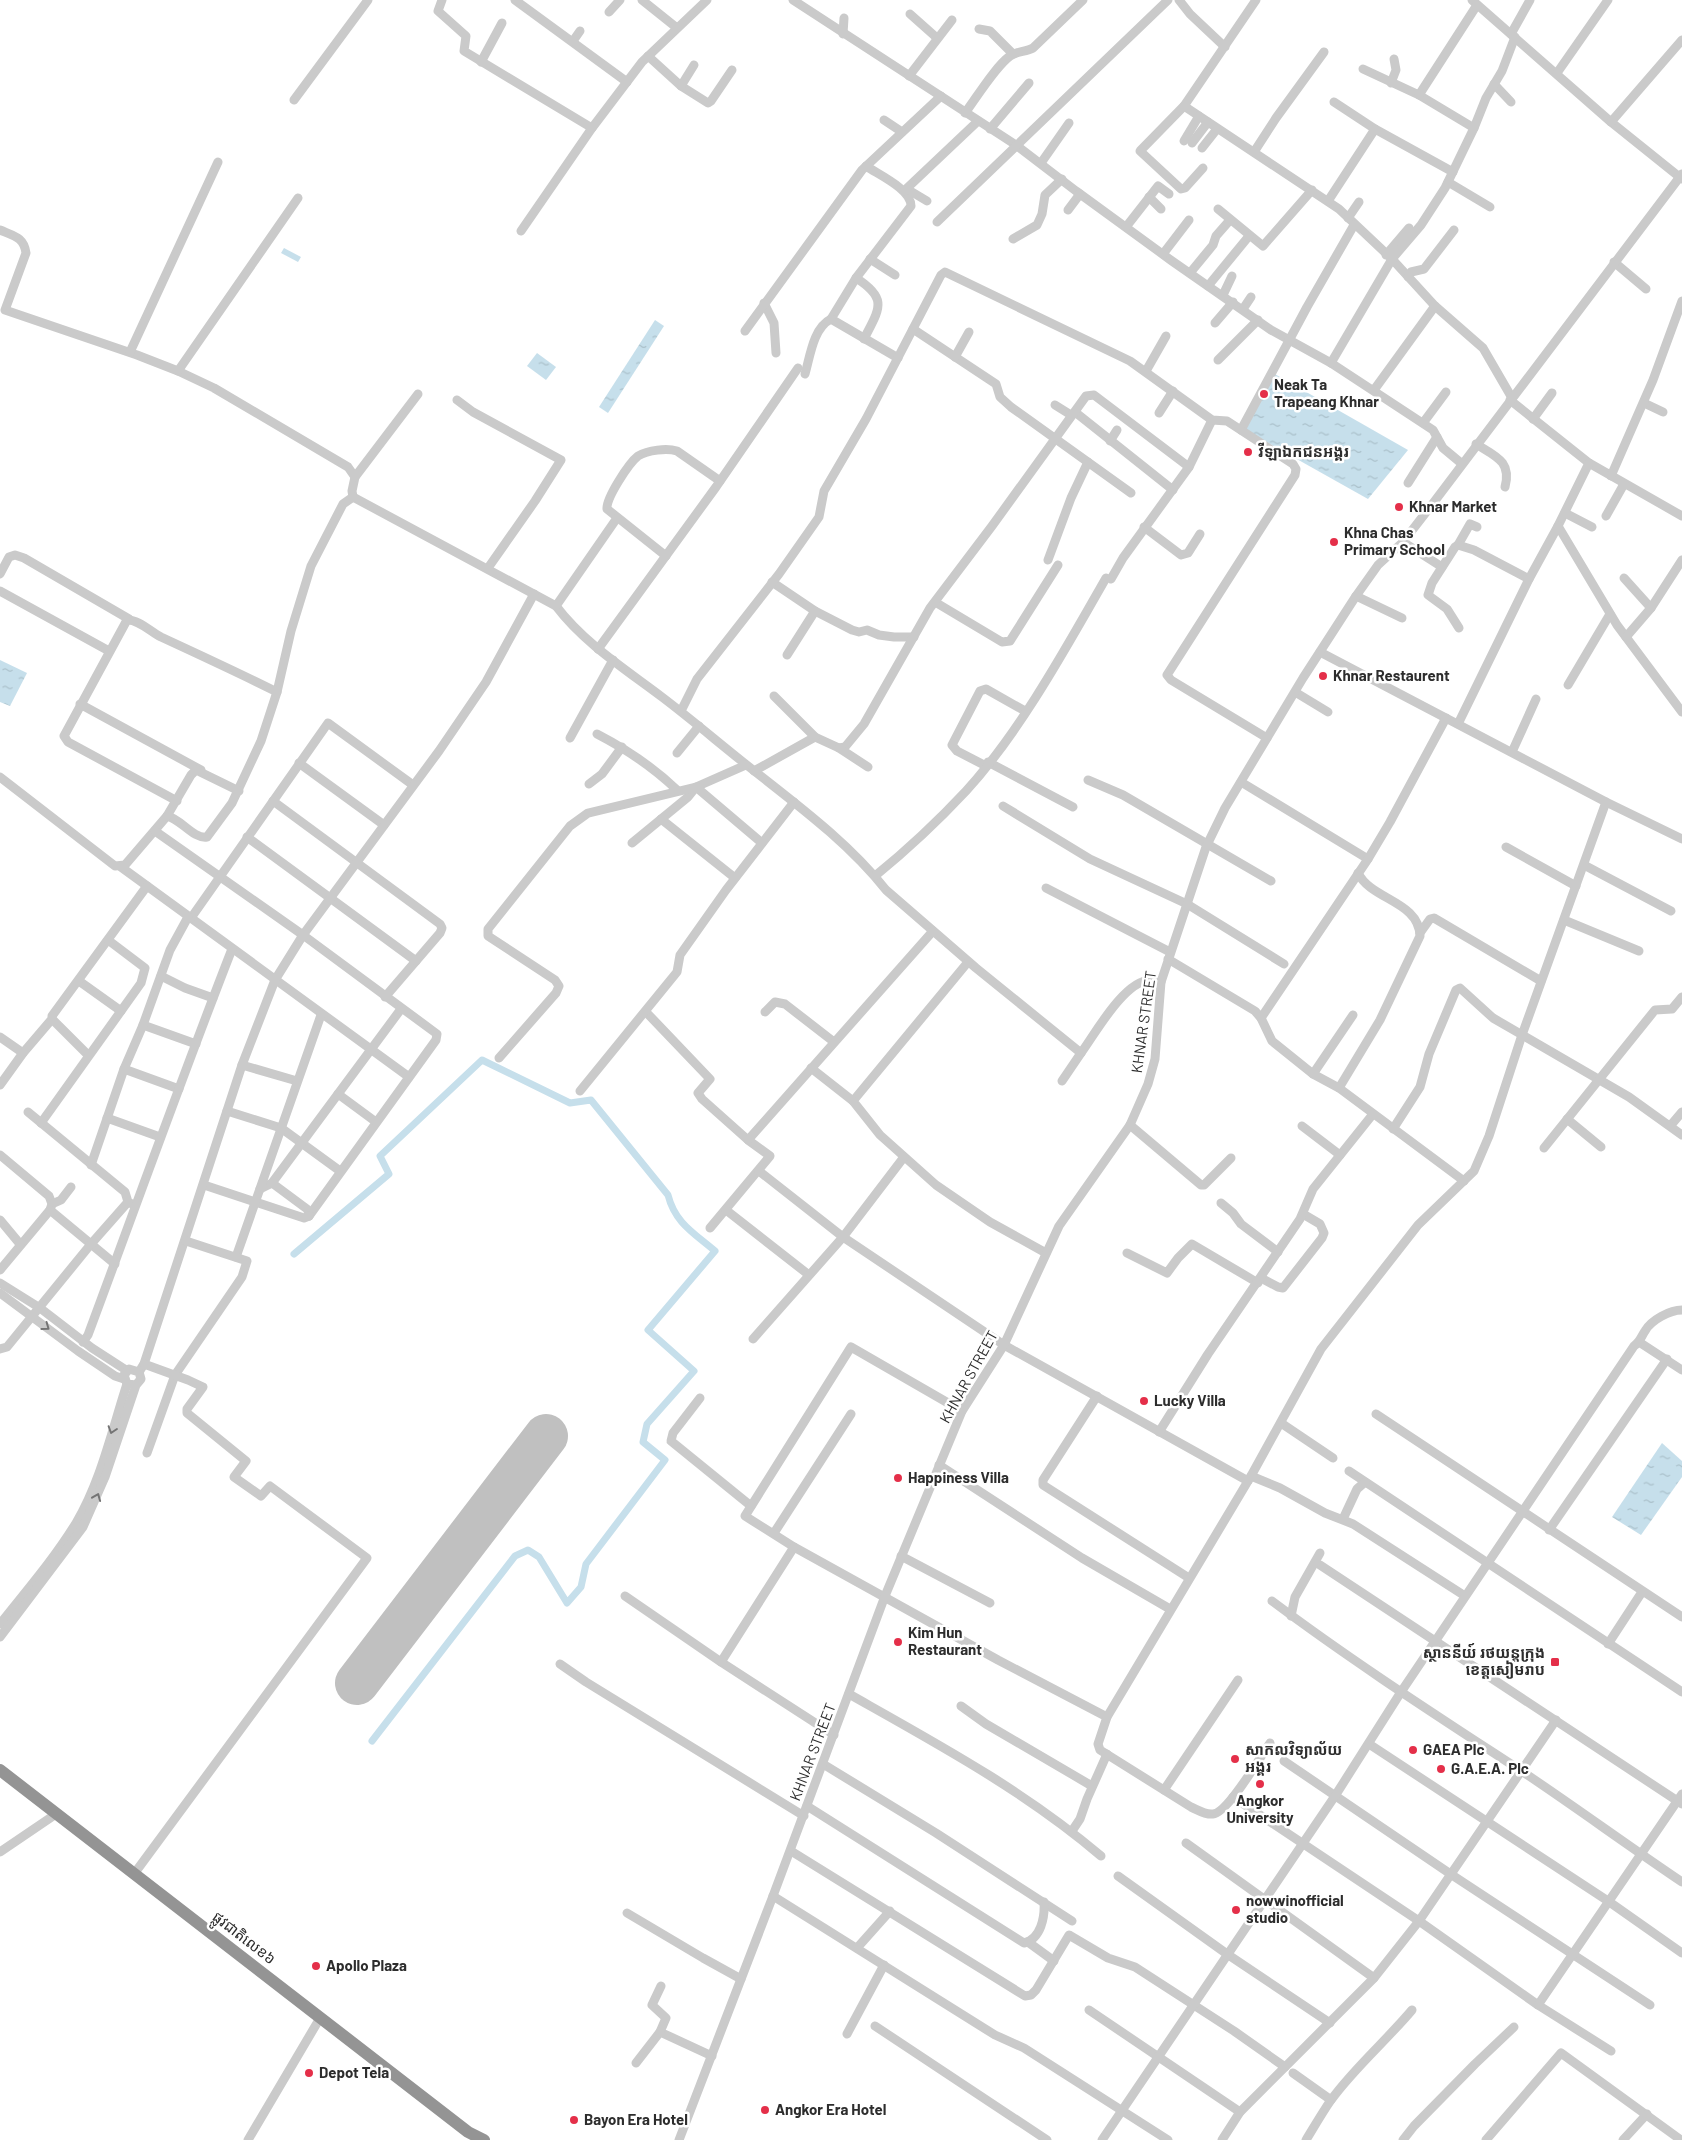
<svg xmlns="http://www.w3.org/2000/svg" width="1682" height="2140" viewBox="0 0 1682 2140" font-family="Barlow,'Noto Sans Khmer',sans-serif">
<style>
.water{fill:url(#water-ripples)}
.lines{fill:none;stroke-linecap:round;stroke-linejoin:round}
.canal{stroke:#c6dfeb;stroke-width:7}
.runway{stroke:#c0c0c0;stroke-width:44}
.minor{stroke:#cacaca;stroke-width:9}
.highway{stroke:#949494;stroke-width:12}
.oneway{stroke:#747474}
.poi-dot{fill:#e42f49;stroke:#fff;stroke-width:2}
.labels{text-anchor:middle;stroke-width:5;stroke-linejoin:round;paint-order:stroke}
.poi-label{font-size:15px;font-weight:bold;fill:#2d2d2d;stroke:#fff;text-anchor:start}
.street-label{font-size:15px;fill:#2d2d2d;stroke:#fff}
</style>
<defs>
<pattern id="water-ripples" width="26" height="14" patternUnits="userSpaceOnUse" patternTransform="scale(1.25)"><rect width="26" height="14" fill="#c6dfeb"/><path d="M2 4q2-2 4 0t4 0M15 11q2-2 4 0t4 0" fill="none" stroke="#aac0ca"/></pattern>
</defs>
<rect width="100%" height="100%" fill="#fff"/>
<g class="water">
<path d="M 284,248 L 301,257 L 298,262 L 281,253 Z"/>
<path d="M 655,320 L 664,326 L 608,413 L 599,407 Z"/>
<path d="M 537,353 L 556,367 L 546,380 L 527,366 Z"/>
<path d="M 1273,373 L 1408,450 L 1368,499 L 1243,429 Z"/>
<path d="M 0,660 L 27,673 L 10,706 L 0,702 Z"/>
<path d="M 1662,1443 L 1682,1461 L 1682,1477 L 1641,1535 L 1612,1517 Z"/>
</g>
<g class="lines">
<path class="canal" d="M 294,1254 L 389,1174 L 380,1156 L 482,1060 L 570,1103 L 591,1100 L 668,1195 C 675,1223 694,1233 715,1251 L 648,1330 L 694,1371 L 647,1424 L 643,1442 L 665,1460 L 586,1564 L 581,1587 L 567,1603 L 539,1557 L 528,1550 L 515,1556 L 372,1741"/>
<path class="runway" d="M 357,1683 L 546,1436"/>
<g class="minor">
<path d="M 442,0 L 438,11 L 466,36 L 464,51 L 592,128"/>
<path d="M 515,0 L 627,82"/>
<path d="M 642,0 L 677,28"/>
<path d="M 793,0 L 1016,145 L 1076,191 L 1172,261 L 1271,330 L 1331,363 L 1433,430 L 1443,448 L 1461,463"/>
<path d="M 1179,0 L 1190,14 L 1225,47"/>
<path d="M 1472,0 L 1611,122 L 1682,179"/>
<path d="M 609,12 L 620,0"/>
<path d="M 910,14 L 937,38"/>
<path d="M 979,29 L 990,31 L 1013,54"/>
<path d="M 843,34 L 844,18"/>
<path d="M 1511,34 L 1530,0"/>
<path d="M 573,41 L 580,31"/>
<path d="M 648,56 L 681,86 L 708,103 L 711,101 L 732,70"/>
<path d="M 481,62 L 502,23"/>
<path d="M 1363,69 L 1419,95 L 1474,128"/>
<path d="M 1557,73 L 1608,0"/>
<path d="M 909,76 L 952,20"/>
<path d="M 1391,83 L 1396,70 L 1394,59"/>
<path d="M 1494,84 L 1511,102"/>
<path d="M 681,86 L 694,65"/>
<path d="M 1419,95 L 1477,5"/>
<path d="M 294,100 L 368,0"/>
<path d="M 1334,102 L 1375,129 L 1453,172"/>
<path d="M 1184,106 L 1339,209 L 1392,259 L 1435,306 L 1483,348 L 1512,398"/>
<path d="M 965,113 C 977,97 995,67 1010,56 C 1017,51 1026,52 1033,48 L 1083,0"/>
<path d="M 884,120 L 902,132"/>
<path d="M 1611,122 L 1682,40"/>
<path d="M 990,129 L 1029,83"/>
<path d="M 1184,141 L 1199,116"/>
<path d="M 1192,143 L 1208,122"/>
<path d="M 1202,148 L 1217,129"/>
<path d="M 1254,152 L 1276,118 L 1324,52"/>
<path d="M 1041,163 L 1069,123"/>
<path d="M 866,166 C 879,175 911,189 911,206 L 856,278 L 831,319 L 898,358"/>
<path d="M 1203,168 L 1185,188 L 1181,189 L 1140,151 L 1184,106 L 1256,0"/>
<path d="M 1448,182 L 1490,207"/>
<path d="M 907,189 L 927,201"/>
<path d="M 904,191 L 978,121"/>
<path d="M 1149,197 L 1161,209"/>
<path d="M 1328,201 L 1375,129"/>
<path d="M 1218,209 L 1263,246 L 1312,190"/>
<path d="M 1068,210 L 1080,194"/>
<path d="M 1348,218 L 1359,202"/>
<path d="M 937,222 L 1168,0"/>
<path d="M 1126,227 L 1158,186 L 1169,194"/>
<path d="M 0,230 C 14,236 24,237 26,253 L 5,310 L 137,355 L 178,371 L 214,388 L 348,467 L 355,477 L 352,491 L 353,497"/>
<path d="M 521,231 L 592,128 L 642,62 L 707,0"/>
<path d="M 1013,239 L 1037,225 L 1042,214 L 1045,195 L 1062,179"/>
<path d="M 1163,254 L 1189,220"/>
<path d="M 1386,255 L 1409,228"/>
<path d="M 870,259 L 895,275"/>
<path d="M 1614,262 L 1646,289"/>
<path d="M 1190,273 L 1213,245 L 1216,236 L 1230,220"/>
<path d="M 1408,277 L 1411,272 L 1424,269 L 1454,230"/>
<path d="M 856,278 C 889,299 879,309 864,339"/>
<path d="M 1208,286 L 1249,236"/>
<path d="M 1223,295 L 1232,276"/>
<path d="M 764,303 L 774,323 L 776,353"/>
<path d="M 1243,309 L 1251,297"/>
<path d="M 1215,323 L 1233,302"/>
<path d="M 913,329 L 996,384 L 1000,397 L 1011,407 L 1131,493"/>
<path d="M 745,331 L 862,170 L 941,96"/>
<path d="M 130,352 L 218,162"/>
<path d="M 955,357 L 969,332"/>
<path d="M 1218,360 L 1258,320"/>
<path d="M 1331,363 L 1392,259 L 1421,225 L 1445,188 L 1474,128 L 1486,98 L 1502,71 L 1515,37"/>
<path d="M 178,371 L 298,198"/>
<path d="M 1146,371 L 1166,336"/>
<path d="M 805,374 C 810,357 813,328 831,319"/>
<path d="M 1374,390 L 1435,306"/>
<path d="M 457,400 L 473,412 L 561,460 L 535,501 L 488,568"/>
<path d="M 1510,400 L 1589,463 L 1682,516"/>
<path d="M 1644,403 L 1663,412"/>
<path d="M 1055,405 L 1071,415"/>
<path d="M 1075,412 L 1173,490"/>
<path d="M 1159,413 L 1173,391"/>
<path d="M 1533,419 L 1552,393"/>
<path d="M 1423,423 L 1446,392"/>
<path d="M 1241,430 L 1307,307 L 1354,225"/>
<path d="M 1110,441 L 1117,430"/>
<path d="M 1476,444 C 1495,456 1512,461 1505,487"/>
<path d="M 1589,463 L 1558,526 L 1617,625 L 1682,712"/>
<path d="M 1611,476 L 1653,380 L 1682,301"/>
<path d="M 355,477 L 418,394"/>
<path d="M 1408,483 L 1437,437"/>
<path d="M 353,497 L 556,606 C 584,643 625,669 662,697 C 691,719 719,743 748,766 C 796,804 848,842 886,890 L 976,968 L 1081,1053 C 1095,1034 1124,981 1150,980 C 1153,980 1158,981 1161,982"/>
<path d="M 1565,513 L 1592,527"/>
<path d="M 1606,516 L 1624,484"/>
<path d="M 1144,527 L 1181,555 L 1188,553 L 1200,534"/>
<path d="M 1403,542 L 1442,567"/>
<path d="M 1458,545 L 1470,524 L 1477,527"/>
<path d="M 666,556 L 607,509 C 606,498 629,463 638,456 C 648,450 667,448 677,451 L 720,481"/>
<path d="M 1048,560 L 1071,498 L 1088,462"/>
<path d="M 0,574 L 9,557 L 15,555 L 24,558 L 129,619"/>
<path d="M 1624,578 L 1651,608"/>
<path d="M 1111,579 L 1123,558 L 1189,467 L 1212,420"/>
<path d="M 772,582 L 815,611 L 852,630 L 859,632 L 867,630 L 879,635 L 894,637 L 914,637"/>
<path d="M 0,591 L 109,651"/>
<path d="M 1356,596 L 1402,618"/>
<path d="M 935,602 L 1002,642 L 1010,641 L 1058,565"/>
<path d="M 556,606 L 617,518"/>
<path d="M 1459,628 L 1447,609 L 1428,595 L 1432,583 L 1455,547 L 1458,545 L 1474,550 L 1529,579 L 1558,526"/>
<path d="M 1626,637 L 1651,608 L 1682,560"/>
<path d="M 598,649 L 716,487 L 798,368"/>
<path d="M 1320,652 L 1606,802 L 1682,839"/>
<path d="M 787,655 L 815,611"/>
<path d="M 1568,685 L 1610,614"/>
<path d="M 1295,692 L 1328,712"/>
<path d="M 774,696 L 815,737 L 839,748 L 845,747 L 864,724 L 930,608 L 992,526 L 1086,396 L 1094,395 L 1189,467"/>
<path d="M 80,704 L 201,770"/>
<path d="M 681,711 L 697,679 L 779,574 L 819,517 L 824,491 L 866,419 L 941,275 L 945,272 L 1130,361 L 1212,420 L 1227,421 L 1293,464 L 1296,469 L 1295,475 L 1167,675 L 1171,680 L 1267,738"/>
<path d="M 1458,724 L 1529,579"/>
<path d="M 597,734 C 626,749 653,767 677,790"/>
<path d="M 570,738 L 613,660"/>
<path d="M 839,748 L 868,767"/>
<path d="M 1512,752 L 1536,699"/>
<path d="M 677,753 L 699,726"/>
<path d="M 988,762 L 1073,807"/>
<path d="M 299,763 L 384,825"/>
<path d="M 986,766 L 957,751 L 952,745 L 980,691 L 986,689 L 1025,711"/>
<path d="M 754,771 L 815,737"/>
<path d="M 0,777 L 115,866 L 125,865 L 167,816 C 181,819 193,839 207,837 L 232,803 L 261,741 L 277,692 L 291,631 L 311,566 L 343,504 L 353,497"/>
<path d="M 1088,780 L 1123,795 L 1271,881"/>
<path d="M 1241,782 L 1368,859"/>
<path d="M 589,784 L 602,774 L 622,747"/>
<path d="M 177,801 L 68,742 L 64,736 L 127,620 C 138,619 151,632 161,637 C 200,655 239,673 277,692"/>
<path d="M 273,801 L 440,924 L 442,928 L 440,933 L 385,997"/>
<path d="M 1003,806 L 1090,859 L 1187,904 L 1284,964"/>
<path d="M 167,816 L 191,775 L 196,770 L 239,791"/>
<path d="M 661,819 L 735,878"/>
<path d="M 155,831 L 303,935 L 437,1034 L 436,1040 L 309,1216"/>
<path d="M 247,837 L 416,961"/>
<path d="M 632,843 L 688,797 L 696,787 L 746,765"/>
<path d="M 1506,847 L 1576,886"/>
<path d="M 1584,865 L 1671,911"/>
<path d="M 121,867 L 409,1077"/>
<path d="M 875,876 C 907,850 938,821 966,791 C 1020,732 1066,648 1106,578"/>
<path d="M 1046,888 L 1170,952"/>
<path d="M 191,918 L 328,723 L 413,785"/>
<path d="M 1564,920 L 1639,951"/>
<path d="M 1420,933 L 1430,919 L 1434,918 L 1541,981"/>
<path d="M 1168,959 L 1255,1011 L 1261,1018 L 1272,1041 L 1313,1074 L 1339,1088 L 1464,1181"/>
<path d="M 968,962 L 853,1101 L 880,1135 L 936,1185 L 990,1222 L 1046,1253"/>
<path d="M 161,976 L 185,988 L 213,998"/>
<path d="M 79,981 L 121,1011"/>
<path d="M 646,1012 L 710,1079 L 698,1093 L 702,1099 L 748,1140 L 770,1156 L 710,1228"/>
<path d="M 765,1012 L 775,1002 L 785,1004 L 834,1042"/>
<path d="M 1261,1018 L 1368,859 L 1390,822 L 1446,718"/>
<path d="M 52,1019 L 88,1055"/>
<path d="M 143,1025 L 196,1044"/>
<path d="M 0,1037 L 23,1053"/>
<path d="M 499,1058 L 556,993 L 559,986 L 555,980 L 488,936 L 488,929 L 570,826 L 588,813 L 696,787 L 762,843"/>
<path d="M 242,1065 L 297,1081"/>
<path d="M 811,1068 L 853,1101"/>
<path d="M 124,1069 L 179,1089"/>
<path d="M 1313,1074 L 1353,1015"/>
<path d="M 1062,1081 L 1081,1053"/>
<path d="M 0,1085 L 23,1053 L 52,1019 L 52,1016 L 147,886"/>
<path d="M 1339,1088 L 1380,1020 L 1420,936 C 1419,901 1371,900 1358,873"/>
<path d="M 580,1091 L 677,972 L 680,955 L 726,890 L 794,802"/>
<path d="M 338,1094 L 376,1122"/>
<path d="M 227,1111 L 281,1128 L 340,1171"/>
<path d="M 28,1112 L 125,1192 L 128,1202 L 134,1205"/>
<path d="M 107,1118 L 160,1137"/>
<path d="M 1567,1119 L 1601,1147"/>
<path d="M 41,1123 L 141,983 L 145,968 L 108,940"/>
<path d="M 1130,1125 L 1201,1185 L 1204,1185 L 1231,1158"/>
<path d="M 1671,1125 L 1682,1112"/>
<path d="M 1302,1126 L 1340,1155"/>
<path d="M 1393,1129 L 1420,1087 L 1429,1054 L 1456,990 L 1460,988 L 1493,1018 L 1629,1097 L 1682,1135"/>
<path d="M 748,1140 L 933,931"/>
<path d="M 1544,1148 L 1655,1010 L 1672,1009 L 1682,997"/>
<path d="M 0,1155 L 49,1196 L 52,1204 L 50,1210 L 0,1270"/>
<path d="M 91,1165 L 124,1069 L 143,1025 L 170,950 L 188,917"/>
<path d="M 759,1171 L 843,1237 L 1004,1345 L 1248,1481"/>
<path d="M 272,1183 L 307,1209 L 309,1213 L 309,1216"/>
<path d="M 204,1185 L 304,1218 L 309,1216"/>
<path d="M 260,1189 L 272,1183 L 401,1009"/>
<path d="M 1221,1203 L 1233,1213 L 1241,1224 L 1278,1252"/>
<path d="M 52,1204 L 61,1200 L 71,1187"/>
<path d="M 50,1210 L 115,1264"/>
<path d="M 726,1210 L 809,1275"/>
<path d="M 0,1220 L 20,1244"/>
<path d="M 1127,1253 L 1167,1273 L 1178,1258 L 1192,1244 L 1258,1283"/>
<path d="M 236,1257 L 321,1015"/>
<path d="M 1261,1278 L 1278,1287 L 1283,1288 L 1322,1238 L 1324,1233 L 1320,1224 L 1303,1214"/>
<path d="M 0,1283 L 40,1308 L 92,1348 L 126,1370"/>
<path d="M 0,1293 L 78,1351 L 115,1376 L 124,1379"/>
<path d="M 753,1339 L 843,1237 L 904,1157"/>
<path d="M 83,1342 L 88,1335 C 136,1206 182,1077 232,949"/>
<path d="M 1639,1342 L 1682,1370"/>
<path d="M 0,1349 L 7,1347 L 91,1244 L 128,1202"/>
<path d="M 139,1372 L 144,1364 L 242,1065 L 275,980 L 303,935 L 439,751 L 486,682 L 534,594"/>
<path d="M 1097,1396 L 1043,1480 L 1043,1485 L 1189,1578"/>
<path d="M 700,1398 L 673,1433 L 671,1441 L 751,1506"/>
<path d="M 962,1411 L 851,1347 L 745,1516 L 794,1547 L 998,1660 L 1107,1717"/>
<path d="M 1376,1414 L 1682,1617"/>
<path d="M 1281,1423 L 1333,1458"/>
<path d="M 1159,1432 L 1208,1354 L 1300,1219 L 1313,1189 L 1373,1114"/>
<path d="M 147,1453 L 175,1375 L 242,1277 L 247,1261 L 186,1241"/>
<path d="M 939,1465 L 1082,1558 L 1170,1609"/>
<path d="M 1349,1471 L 1682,1692"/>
<path d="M 1251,1476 L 1280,1488 L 1325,1513 L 1353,1524 L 1465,1596"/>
<path d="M 1343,1519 L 1357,1489 L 1365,1482"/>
<path d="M 1549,1530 L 1667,1359"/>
<path d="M 774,1533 L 851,1414"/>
<path d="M 901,1556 L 990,1603"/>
<path d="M 1320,1565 L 1682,1804"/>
<path d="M 625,1596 L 721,1662 L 834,1735"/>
<path d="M 1272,1601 C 1352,1661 1436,1715 1520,1770 C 1574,1806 1627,1845 1682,1882"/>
<path d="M 1291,1616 L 1295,1597 L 1320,1553"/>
<path d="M 0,1624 C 26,1591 54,1559 76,1523 C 101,1481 112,1430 127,1384"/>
<path d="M 0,1637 L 83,1527 L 105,1477 L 136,1385 L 141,1379 L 139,1372 L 129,1369 L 124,1375 L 127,1384 L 136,1385"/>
<path d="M 1608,1644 L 1642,1592"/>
<path d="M 721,1662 L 794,1547"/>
<path d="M 560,1664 L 586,1682 L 804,1816"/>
<path d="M 849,1694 C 936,1743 1025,1791 1101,1856"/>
<path d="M 961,1706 L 986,1724 L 1092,1786"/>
<path d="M 1270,1743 C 1260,1757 1228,1813 1213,1814 C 1205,1815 1198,1810 1191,1807 L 1100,1750 L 1098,1744 L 1107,1717 L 1251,1476 L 1321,1349 L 1418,1225 L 1474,1171 L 1489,1136 L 1522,1035 L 1606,802"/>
<path d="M 1369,1744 L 1608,1901 L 1682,1953"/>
<path d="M 1284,1761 L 1452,1875 L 1650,2005"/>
<path d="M 823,1764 L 936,1833 L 1072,1921"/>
<path d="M 1164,1790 L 1238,1680"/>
<path d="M 1233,1797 L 1419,1921 L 1538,2005 L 1611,2051"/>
<path d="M 807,1806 L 1024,1943 C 1041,1939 1045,1917 1044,1902"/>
<path d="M 1072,1831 L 1080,1819 L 1087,1799 L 1107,1754"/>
<path d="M 1186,1843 L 1374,1978"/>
<path d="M 791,1851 L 1025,1996 L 1031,1995 L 1036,1990 L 1069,1935 L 1108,1958 L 1135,1967 L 1234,2031 L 1285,2067"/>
<path d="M 0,1852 L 56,1814"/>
<path d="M 134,1874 L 367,1558 L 270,1486 L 261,1496 L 234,1477 L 246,1461 L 187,1413 L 187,1409 L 203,1387 L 188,1380 L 144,1364"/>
<path d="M 1118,1876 L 1227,1954 L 1330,2023"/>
<path d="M 773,1896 L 995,2035 L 1024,2048 L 1168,2140"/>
<path d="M 627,1913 L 703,1958 L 741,1979"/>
<path d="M 1028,1942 L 1054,1961"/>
<path d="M 857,1948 L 890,1911"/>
<path d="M 661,1986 L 652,2005 L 666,2018 L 660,2032 L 712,2056"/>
<path d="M 1538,2005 L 1682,1794"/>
<path d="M 1089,2010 L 1240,2112"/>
<path d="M 875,2026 L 1047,2140"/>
<path d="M 847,2034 L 884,1965"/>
<path d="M 636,2063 L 660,2032"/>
<path d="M 1293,2073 L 1331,2100"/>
<path d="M 248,2140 L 320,2018"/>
<path d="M 679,2140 L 773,1896 L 885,1596 L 962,1411 L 1004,1345 L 1059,1226 L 1130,1125 L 1148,1084 L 1155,1059 L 1161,982 L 1206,847 L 1225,808 L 1303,678 L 1356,596 L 1378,565 L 1403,542 L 1434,502 L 1682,174"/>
<path d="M 1102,2140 L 1335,1796 L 1401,1692 L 1634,1346 C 1640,1342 1641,1337 1645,1331 C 1651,1320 1670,1310 1682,1310"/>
<path d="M 1222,2140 L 1240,2112 L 1374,1978 L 1419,1921 L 1556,1720"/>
<path d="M 1306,2140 C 1314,2127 1322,2113 1331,2100 C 1355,2067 1386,2041 1412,2010"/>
<path d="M 1403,2140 L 1414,2126 L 1475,2064 L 1514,2027"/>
<path d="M 1486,2140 L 1561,2053 L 1681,2140"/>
<path d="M 1623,2140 L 1647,2114"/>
</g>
<path class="highway" d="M 0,1770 L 468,2132 L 484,2140"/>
</g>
<defs><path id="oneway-chevron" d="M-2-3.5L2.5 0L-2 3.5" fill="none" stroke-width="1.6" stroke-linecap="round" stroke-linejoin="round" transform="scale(1.25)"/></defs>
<g class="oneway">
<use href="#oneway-chevron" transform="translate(46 1327) rotate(36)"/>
<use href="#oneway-chevron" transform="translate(112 1430) rotate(108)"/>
<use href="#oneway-chevron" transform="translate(97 1497) rotate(-68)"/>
</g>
<g class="poi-dot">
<circle cx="1264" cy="394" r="5"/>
<circle cx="1248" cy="452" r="5"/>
<circle cx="1399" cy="507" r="5"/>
<circle cx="1334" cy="542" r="5"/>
<circle cx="1323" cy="676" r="5"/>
<circle cx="1144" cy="1401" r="5"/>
<circle cx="898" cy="1478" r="5"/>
<circle cx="898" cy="1642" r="5"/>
<rect x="1550" y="1657" width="10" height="10" rx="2.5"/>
<circle cx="1413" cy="1750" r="5"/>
<circle cx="1235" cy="1759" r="5"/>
<circle cx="1441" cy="1769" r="5"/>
<circle cx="1260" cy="1784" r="5"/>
<circle cx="1236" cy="1910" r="5"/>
<circle cx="316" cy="1966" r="5"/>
<circle cx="309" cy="2073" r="5"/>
<circle cx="765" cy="2110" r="5"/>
<circle cx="574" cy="2120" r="5"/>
</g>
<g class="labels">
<g class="poi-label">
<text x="1274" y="390">Neak Ta<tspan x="1274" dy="17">Trapeang Khnar</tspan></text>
<text x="1258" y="457">វីឡាឯកជនអង្គរ</text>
<text x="1409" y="512">Khnar Market</text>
<text x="1344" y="538">Khna Chas<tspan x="1344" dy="17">Primary School</tspan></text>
<text x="1333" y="681">Khnar Restaurent</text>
<text x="1154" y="1406">Lucky Villa</text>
<text x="908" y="1483">Happiness Villa</text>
<text x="908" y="1638">Kim Hun<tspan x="908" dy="17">Restaurant</tspan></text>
<text x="1545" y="1658" text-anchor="end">ស្ថាននីយ៍ រថយន្តក្រុង<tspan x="1545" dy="17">ខេត្តសៀមរាប</tspan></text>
<text x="1245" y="1755">សាកលវិទ្យាល័យ<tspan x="1245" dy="17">អង្គរ</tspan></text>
<text x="1423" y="1755">GAEA Plc</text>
<text x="1451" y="1774">G.A.E.A. Plc</text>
<text x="1260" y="1806" text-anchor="middle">Angkor<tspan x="1260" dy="17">University</tspan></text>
<text x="1246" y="1906">nowwinofficial<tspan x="1246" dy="17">studio</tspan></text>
<text x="326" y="1971">Apollo Plaza</text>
<text x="319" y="2078">Depot Tela</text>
<text x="775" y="2115">Angkor Era Hotel</text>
<text x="584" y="2125">Bayon Era Hotel</text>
</g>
<g class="street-label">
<text transform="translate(1144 1022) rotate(-82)" y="5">KHNAR STREET</text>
<text transform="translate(969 1377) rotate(-61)" y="5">KHNAR STREET</text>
<text transform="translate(813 1752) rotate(-69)" y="5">KHNAR STREET</text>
<text transform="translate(244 1938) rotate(38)" y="5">ផ្លូវជាតិលេខ៦</text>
</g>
</g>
</svg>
